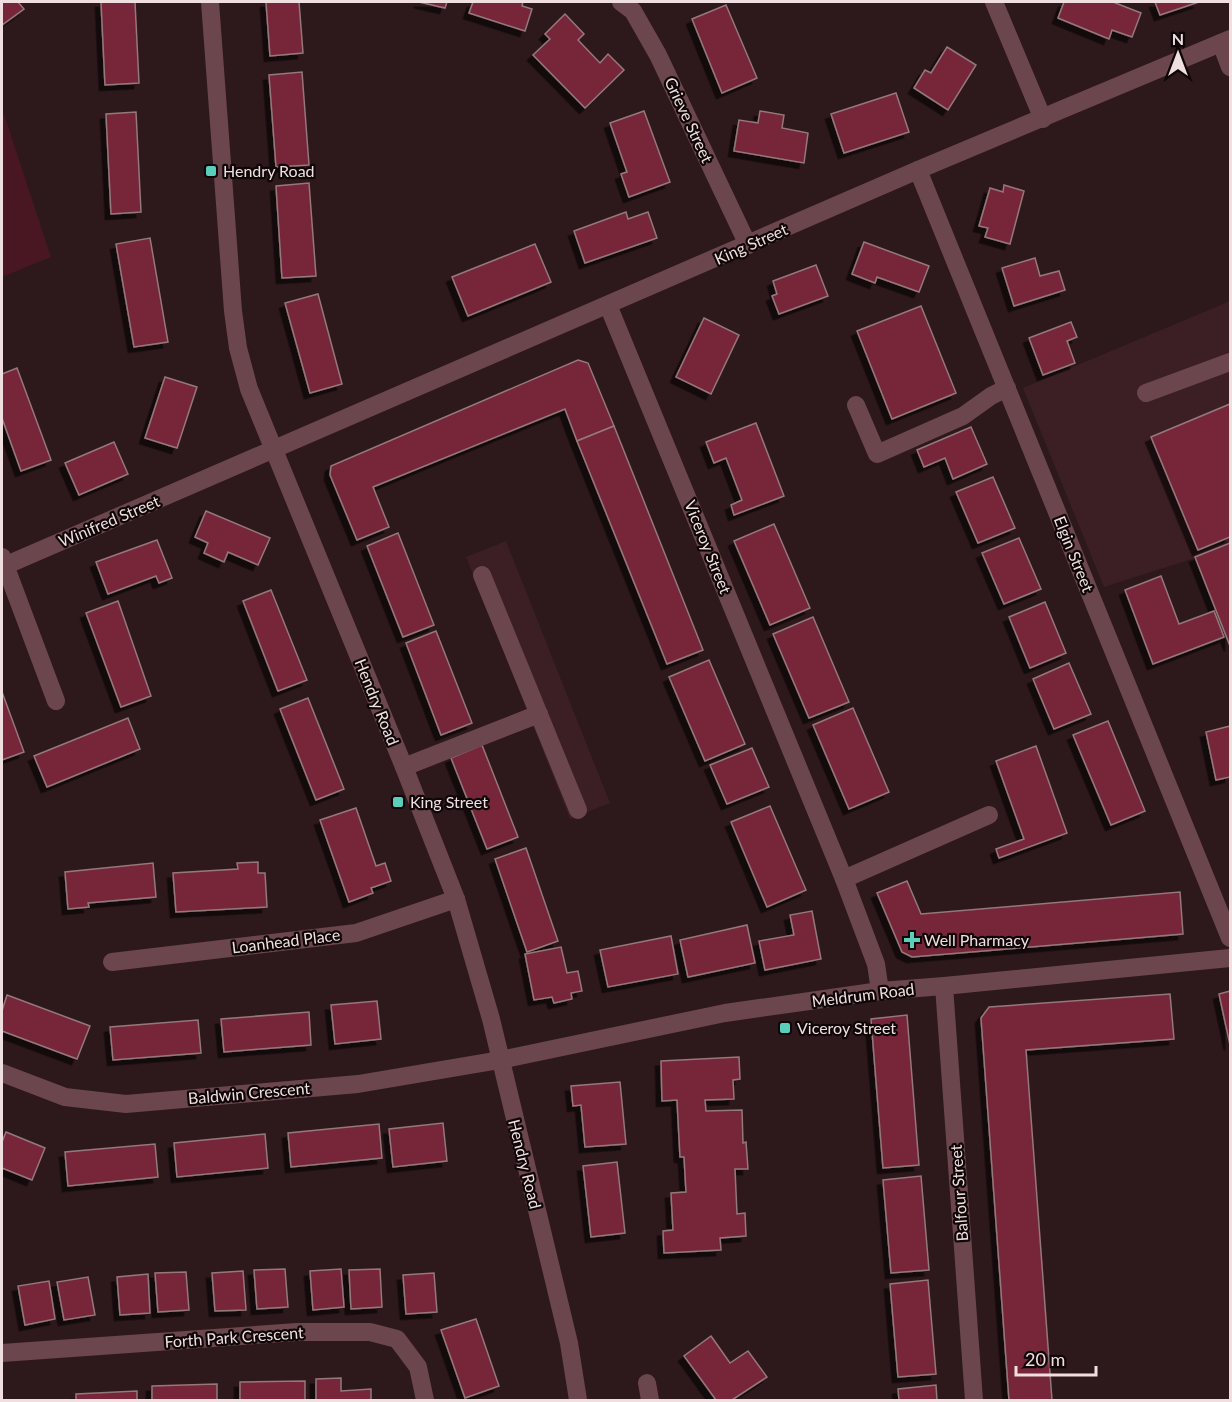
<svg xmlns="http://www.w3.org/2000/svg" width="1232" height="1402" viewBox="0 0 1232 1402" font-family="Lato,sans-serif">
<style>
.built{fill:#3b1f24}
.green{fill:#491722}
.building{fill:#762538;stroke:#94787c;stroke-width:1.5;filter:url(#shadow)}
.lines{fill:none;stroke-linecap:round;stroke-linejoin:round}
.minor{stroke:#6b464c;stroke-width:18}
.poi-dot{fill:#5bcebb;stroke:#0f0607;stroke-width:2}
.labels{text-anchor:middle;stroke-width:4.5;stroke-linejoin:round;paint-order:stroke}
.street-label{font-size:16px;fill:#efdfe1;stroke:#0f0607}
.poi-label{font-size:16px;fill:#efdfe1;stroke:#0f0607;text-anchor:start}
</style>
<defs>
<filter id="shadow"><feDropShadow dx="-5.5" dy="5.5" stdDeviation="0" flood-color="#0009"/></filter>
</defs>
<rect width="100%" height="100%" fill="#2d181b"/>
<g class="built">
<path d="M 1230,301 L 1230,649 L 1195,558 L 1104,587 L 1023,388 Z"/>
<path d="M 506,541 L 610,803 L 570,819 L 466,557 Z"/>
</g>
<path class="green" d="M 4,114 L 51,257 L 2,277 L 2,116 Z"/>
<g class="building">
<path d="M 2,2 L 18,2 L 24,9 L 2,25 Z"/>
<path d="M 101,2 L 135,2 L 139,83 L 105,85 Z"/>
<path d="M 266,2 L 299,2 L 303,53 L 270,56 Z"/>
<path d="M 419,2 L 447,2 L 445,8 Z"/>
<path d="M 473,2 L 523,2 L 522,6 L 532,9 L 525,31 L 469,13 Z"/>
<path d="M 1064,2 L 1113,2 L 1141,13 L 1132,37 L 1112,30 L 1109,39 L 1058,18 Z"/>
<path d="M 1155,2 L 1199,2 L 1160,15 Z"/>
<path d="M 726,5 L 757,78 L 722,93 L 692,19 Z"/>
<path d="M 565,14 L 584,34 L 578,40 L 600,63 L 608,54 L 624,70 L 585,108 L 533,55 L 550,39 L 545,34 Z"/>
<path d="M 947,47 L 976,65 L 948,110 L 914,88 L 925,70 L 931,73 Z"/>
<path d="M 302,72 L 309,165 L 276,167 L 269,75 Z"/>
<path d="M 896,93 L 909,132 L 844,153 L 831,114 Z"/>
<path d="M 644,111 L 670,182 L 629,197 L 621,174 L 627,172 L 610,123 Z"/>
<path d="M 760,111 L 784,115 L 782,128 L 808,133 L 804,163 L 734,151 L 739,120 L 758,123 Z"/>
<path d="M 136,112 L 141,212 L 111,214 L 106,114 Z"/>
<path d="M 309,183 L 316,276 L 282,278 L 276,186 Z"/>
<path d="M 1004,185 L 1024,191 L 1010,244 L 985,237 L 988,228 L 979,226 L 990,188 L 1003,192 Z"/>
<path d="M 626,212 L 628,219 L 648,212 L 657,238 L 585,263 L 574,231 Z"/>
<path d="M 150,238 L 168,342 L 134,347 L 116,244 Z"/>
<path d="M 864,242 L 929,266 L 919,292 L 877,277 L 875,283 L 852,274 Z"/>
<path d="M 535,244 L 551,282 L 468,316 L 452,277 Z"/>
<path d="M 1035,258 L 1040,276 L 1059,271 L 1065,290 L 1014,306 L 1002,268 Z"/>
<path d="M 816,265 L 828,296 L 779,314 L 772,296 L 777,294 L 773,281 Z"/>
<path d="M 318,294 L 342,384 L 310,393 L 285,303 Z"/>
<path d="M 921,306 L 956,393 L 892,419 L 857,331 Z"/>
<path d="M 704,318 L 739,335 L 711,394 L 676,377 Z"/>
<path d="M 1071,322 L 1077,337 L 1067,341 L 1075,363 L 1043,375 L 1029,338 Z"/>
<path d="M 578,360 L 588,363 L 614,426 L 577,441 L 565,409 L 373,487 L 389,527 L 357,540 L 330,475 L 331,466 Z"/>
<path d="M 17,368 L 51,460 L 21,471 L 2,418 L 2,374 Z"/>
<path d="M 165,377 L 197,387 L 177,448 L 145,438 Z"/>
<path d="M 1230,404 L 1230,537 L 1198,550 L 1151,437 Z"/>
<path d="M 756,423 L 784,496 L 734,515 L 731,505 L 742,500 L 726,458 L 714,463 L 706,442 Z"/>
<path d="M 614,426 L 703,650 L 667,664 L 577,441 Z"/>
<path d="M 971,427 L 987,464 L 953,479 L 945,458 L 924,467 L 917,450 Z"/>
<path d="M 114,442 L 128,474 L 79,495 L 65,463 Z"/>
<path d="M 993,477 L 1015,528 L 978,543 L 956,492 Z"/>
<path d="M 206,511 L 270,538 L 258,565 L 228,552 L 224,562 L 204,553 L 208,543 L 195,537 Z"/>
<path d="M 774,524 L 810,608 L 770,625 L 734,541 Z"/>
<path d="M 398,533 L 434,625 L 403,637 L 367,546 Z"/>
<path d="M 1019,538 L 1041,589 L 1004,604 L 982,553 Z"/>
<path d="M 157,540 L 172,578 L 159,583 L 156,576 L 108,594 L 96,562 Z"/>
<path d="M 1230,543 L 1230,646 L 1195,557 Z"/>
<path d="M 1161,576 L 1179,624 L 1214,611 L 1224,637 L 1153,664 L 1125,590 Z"/>
<path d="M 271,590 L 307,680 L 278,691 L 243,601 Z"/>
<path d="M 118,601 L 151,696 L 121,707 L 86,613 Z"/>
<path d="M 1045,602 L 1066,653 L 1030,668 L 1009,617 Z"/>
<path d="M 813,617 L 849,702 L 809,718 L 773,634 Z"/>
<path d="M 436,631 L 472,723 L 441,735 L 406,643 Z"/>
<path d="M 709,660 L 745,744 L 705,761 L 669,677 Z"/>
<path d="M 1069,663 L 1091,714 L 1054,729 L 1033,679 Z"/>
<path d="M 2,692 L 24,752 L 2,760 Z"/>
<path d="M 308,698 L 344,789 L 316,800 L 280,709 Z"/>
<path d="M 853,708 L 889,792 L 849,809 L 813,725 Z"/>
<path d="M 128,718 L 140,749 L 47,787 L 34,756 Z"/>
<path d="M 1108,721 L 1145,811 L 1111,825 L 1073,735 Z"/>
<path d="M 1230,726 L 1230,777 L 1216,780 L 1206,732 Z"/>
<path d="M 482,745 L 518,837 L 487,849 L 451,758 Z"/>
<path d="M 1036,746 L 1067,833 L 999,858 L 996,849 L 1024,839 L 996,761 Z"/>
<path d="M 752,748 L 769,787 L 727,804 L 710,765 Z"/>
<path d="M 770,806 L 806,890 L 767,907 L 731,822 Z"/>
<path d="M 356,808 L 376,866 L 385,863 L 391,881 L 371,888 L 373,893 L 349,902 L 320,820 Z"/>
<path d="M 526,848 L 558,941 L 527,952 L 495,859 Z"/>
<path d="M 258,862 L 258,873 L 265,873 L 267,907 L 176,912 L 173,873 L 238,869 L 237,863 Z"/>
<path d="M 153,863 L 156,897 L 88,903 L 89,907 L 68,909 L 65,872 Z"/>
<path d="M 907,881 L 921,914 L 1180,892 L 1183,934 L 912,957 L 902,952 L 877,893 Z"/>
<path d="M 812,911 L 821,959 L 765,970 L 759,941 L 794,935 L 790,915 Z"/>
<path d="M 747,925 L 755,963 L 688,977 L 680,940 Z"/>
<path d="M 671,936 L 678,974 L 608,987 L 600,950 Z"/>
<path d="M 561,947 L 567,973 L 578,971 L 582,991 L 571,993 L 572,999 L 554,1003 L 552,997 L 534,1000 L 525,954 Z"/>
<path d="M 1230,991 L 1230,1045 L 1219,994 Z"/>
<path d="M 1170,994 L 1174,1039 L 1026,1050 L 1052,1400 L 1009,1400 L 981,1018 L 989,1007 Z"/>
<path d="M 7,995 L 90,1026 L 77,1059 L 2,1031 L 2,1011 Z"/>
<path d="M 377,1001 L 381,1039 L 335,1044 L 331,1005 Z"/>
<path d="M 309,1012 L 311,1045 L 224,1052 L 221,1019 Z"/>
<path d="M 907,1015 L 919,1165 L 883,1168 L 871,1019 Z"/>
<path d="M 198,1020 L 201,1053 L 113,1060 L 110,1027 Z"/>
<path d="M 739,1057 L 740,1079 L 733,1080 L 734,1099 L 705,1100 L 706,1111 L 742,1110 L 743,1143 L 746,1142 L 748,1169 L 735,1169 L 737,1214 L 745,1213 L 746,1236 L 720,1238 L 721,1250 L 664,1253 L 663,1231 L 673,1230 L 671,1193 L 686,1192 L 684,1157 L 680,1157 L 677,1100 L 662,1101 L 661,1061 Z"/>
<path d="M 620,1082 L 626,1144 L 585,1147 L 581,1105 L 573,1106 L 571,1086 Z"/>
<path d="M 443,1123 L 447,1161 L 393,1167 L 389,1129 Z"/>
<path d="M 379,1124 L 382,1158 L 291,1167 L 288,1133 Z"/>
<path d="M 6,1132 L 45,1148 L 32,1180 L 2,1168 L 2,1142 Z"/>
<path d="M 265,1134 L 268,1168 L 177,1177 L 174,1143 Z"/>
<path d="M 155,1144 L 158,1177 L 68,1186 L 65,1152 Z"/>
<path d="M 617,1162 L 625,1233 L 591,1237 L 583,1166 Z"/>
<path d="M 921,1176 L 929,1270 L 891,1273 L 883,1180 Z"/>
<path d="M 285,1269 L 288,1307 L 257,1309 L 254,1270 Z"/>
<path d="M 341,1269 L 344,1307 L 313,1310 L 310,1271 Z"/>
<path d="M 380,1269 L 382,1307 L 351,1309 L 349,1270 Z"/>
<path d="M 243,1271 L 246,1310 L 215,1311 L 212,1273 Z"/>
<path d="M 186,1272 L 189,1310 L 158,1312 L 155,1273 Z"/>
<path d="M 434,1273 L 437,1312 L 406,1314 L 403,1275 Z"/>
<path d="M 148,1274 L 150,1313 L 120,1315 L 117,1277 Z"/>
<path d="M 88,1277 L 95,1315 L 64,1320 L 57,1282 Z"/>
<path d="M 928,1280 L 936,1374 L 898,1377 L 890,1284 Z"/>
<path d="M 49,1281 L 55,1319 L 25,1325 L 18,1286 Z"/>
<path d="M 476,1319 L 499,1386 L 465,1398 L 441,1330 Z"/>
<path d="M 711,1336 L 730,1363 L 748,1351 L 767,1377 L 732,1400 L 716,1400 L 684,1356 Z"/>
<path d="M 341,1378 L 341,1391 L 371,1389 L 371,1400 L 316,1400 L 316,1379 Z"/>
<path d="M 305,1381 L 305,1400 L 240,1400 L 240,1382 Z"/>
<path d="M 217,1384 L 217,1400 L 152,1400 L 152,1386 Z"/>
<path d="M 936,1385 L 937,1400 L 899,1400 L 898,1389 Z"/>
<path d="M 137,1391 L 137,1400 L 76,1400 L 76,1394 Z"/>
</g>
<g class="lines">
<g class="minor">
<path d="M 210,2 L 233,311 L 238,348 L 249,389 L 404,767 L 456,899 L 491,1019 L 569,1343 L 578,1400"/>
<path d="M 621,2 L 633,11 L 658,55 L 748,245"/>
<path d="M 994,2 L 1043,119"/>
<path d="M 1221,43 L 1230,67"/>
<path d="M 918,170 L 1230,938"/>
<path d="M 608,305 L 844,879 L 876,964 L 880,991"/>
<path d="M 1146,393 L 1230,362"/>
<path d="M 856,405 L 877,454 L 963,416 L 991,396 L 1007,388"/>
<path d="M 2,557 L 56,701"/>
<path d="M 2,567 L 918,170 L 1230,39"/>
<path d="M 482,575 L 578,810"/>
<path d="M 404,767 L 539,714"/>
<path d="M 844,879 L 989,815"/>
<path d="M 112,962 L 356,933 L 456,899"/>
<path d="M 944,986 L 974,1400"/>
<path d="M 2,1073 L 65,1097 L 126,1104 L 358,1084 L 500,1060 L 725,1013 L 880,991 L 944,986 L 1230,958"/>
<path d="M 2,1353 L 297,1332 L 370,1332 L 397,1339 L 418,1367 L 425,1400"/>
<path d="M 647,1383 L 650,1400"/>
</g>
</g>
<g class="poi-dot">
<rect x="205" y="165" width="12" height="12" rx="3"/>
<rect x="392" y="796" width="12" height="12" rx="3"/>
<path d="M909 931h6v6h6v6h-6v6h-6v-6h-6v-6h6z"/>
<rect x="779" y="1022" width="12" height="12" rx="3"/>
</g>
<g class="labels">
<g class="street-label">
<text transform="translate(689 120) rotate(65)" y="6">Grieve Street</text>
<text transform="translate(751 244) rotate(-24)" y="6">King Street</text>
<text transform="translate(109 521) rotate(-23)" y="6">Winifred Street</text>
<text transform="translate(708 547) rotate(68)" y="6">Viceroy Street</text>
<text transform="translate(1074 554) rotate(68)" y="6">Elgin Street</text>
<text transform="translate(377 702) rotate(68)" y="6">Hendry Road</text>
<text transform="translate(286 941) rotate(-7)" y="6">Loanhead Place</text>
<text transform="translate(863 995) rotate(-7)" y="6">Meldrum Road</text>
<text transform="translate(249 1093) rotate(-5)" y="6">Baldwin Crescent</text>
<text transform="translate(525 1164) rotate(76)" y="6">Hendry Road</text>
<text transform="translate(959 1193) rotate(-94)" y="6">Balfour Street</text>
<text transform="translate(234 1337) rotate(-4)" y="6">Forth Park Crescent</text>
</g>
<g class="poi-label">
<text x="223" y="177">Hendry Road</text>
<text x="410" y="808">King Street</text>
<text x="924" y="946">Well Pharmacy</text>
<text x="797" y="1034">Viceroy Street</text>
</g>
</g>
<rect width="1232" height="1402" fill="none" stroke="#efdfe1" stroke-width="6"/>
<g transform="translate(1178 54)" stroke="#0f0607" stroke-width="4.5" paint-order="stroke">
<path d="M0-4.5L10 22L0 15L-10 22Z" fill="#efdfe1"/>
<text y="-9" font-size="16" font-weight="bold" text-anchor="middle" fill="#efdfe1">N</text>
</g>
<path d="M1016 1366v9h80v-9" fill="none" stroke="#efdfe1" stroke-width="3"/>
<text x="1025" y="1366" font-size="18" fill="#efdfe1" stroke="#0f0607" stroke-width="4.5" paint-order="stroke">20 m</text>
</svg>
